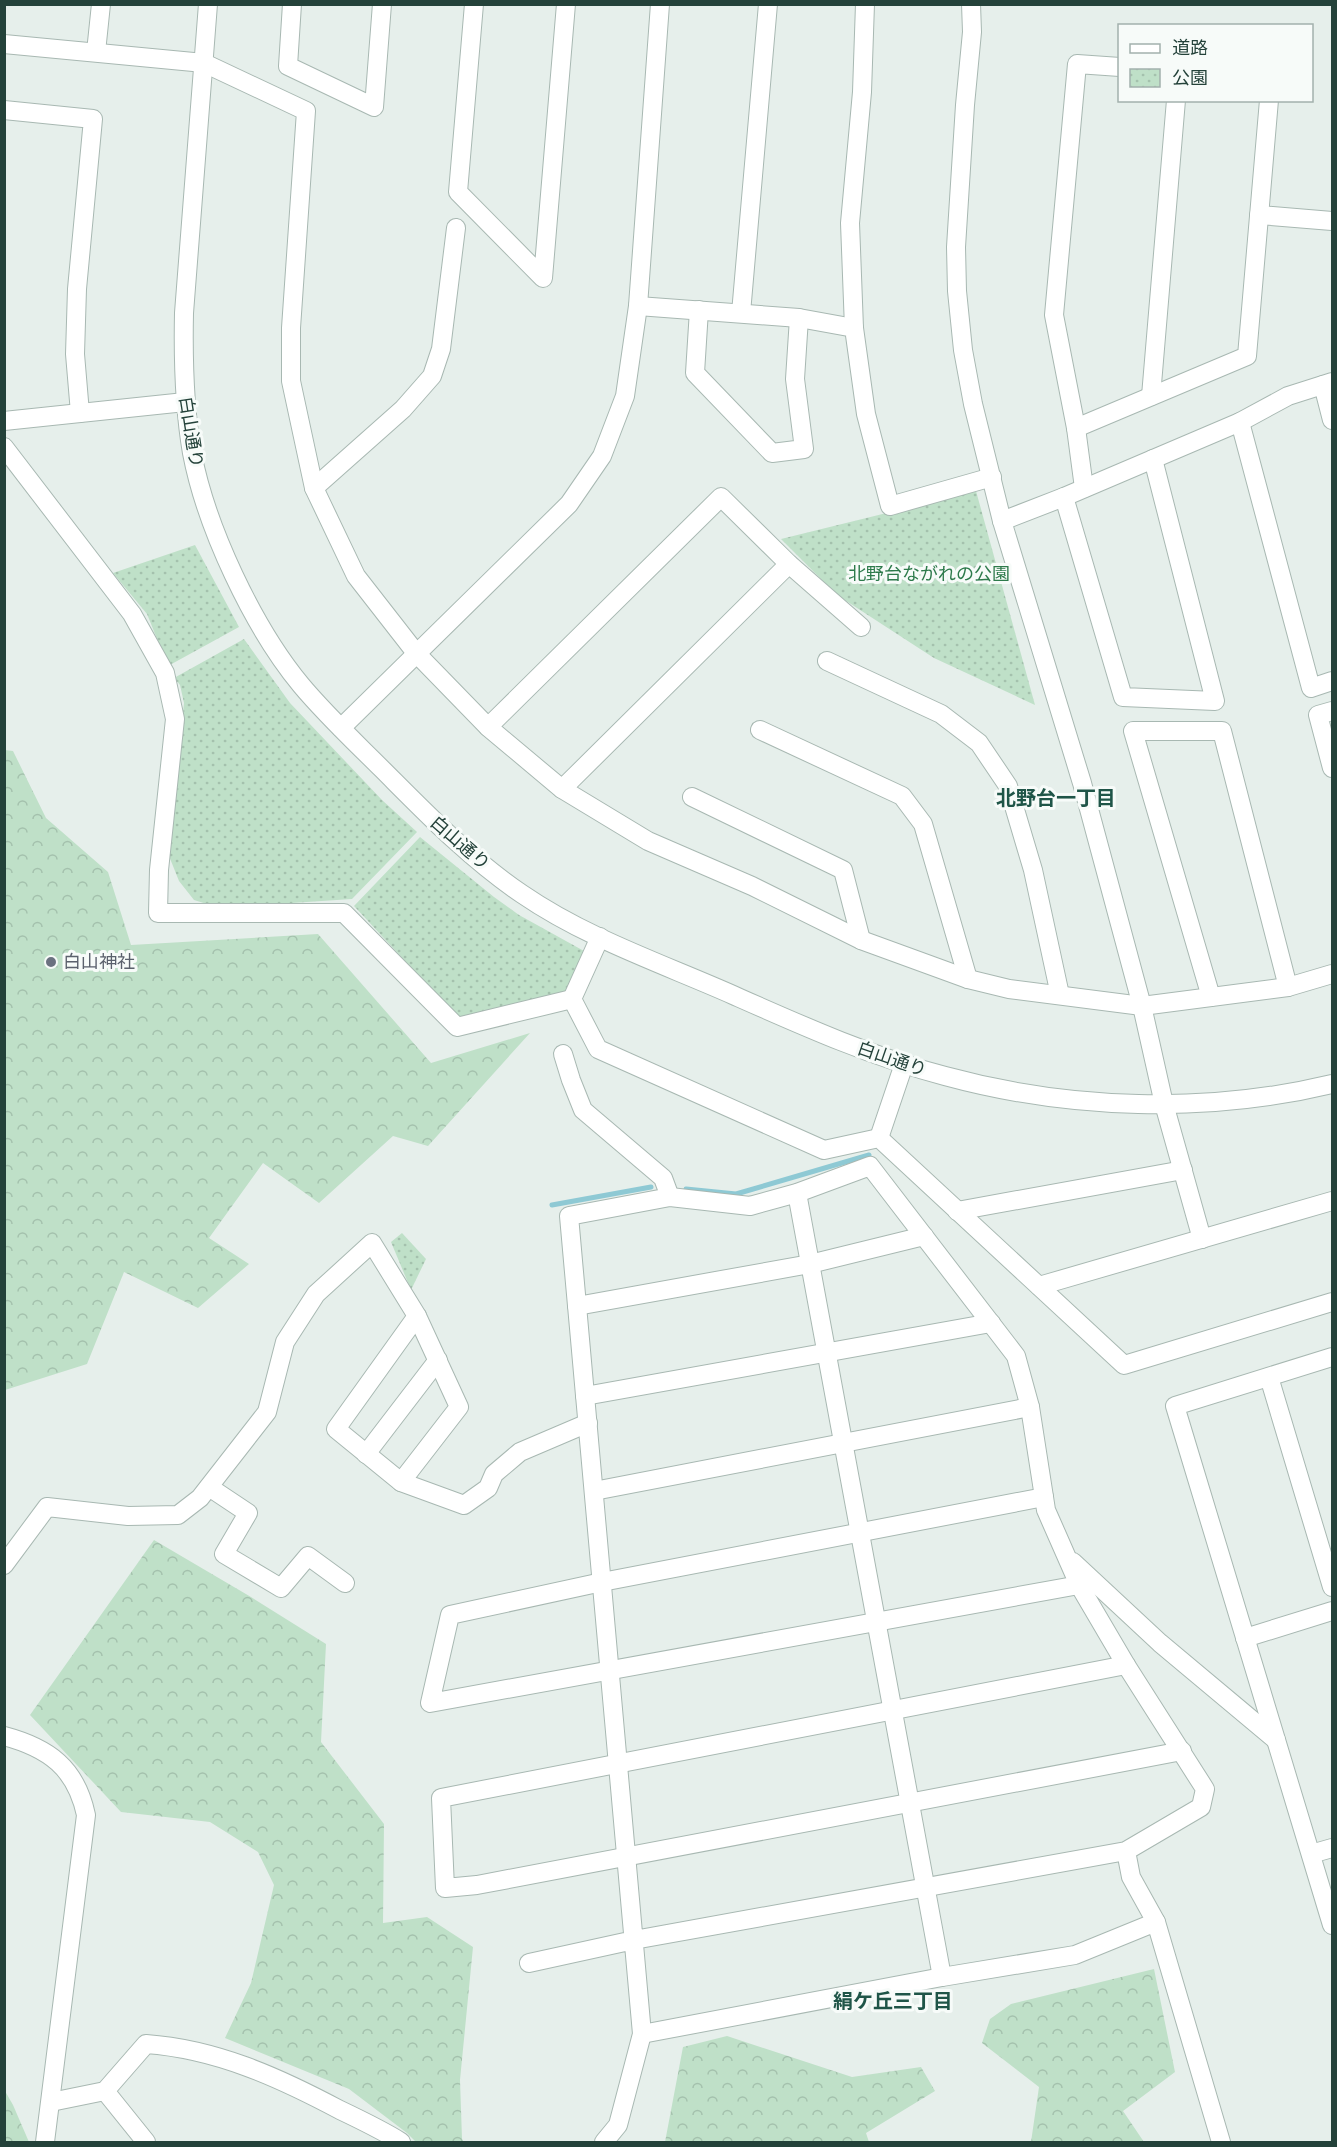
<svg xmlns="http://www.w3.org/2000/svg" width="1337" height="2147" viewBox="0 0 1337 2147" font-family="Arial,'Noto Sans JP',sans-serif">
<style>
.forest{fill:url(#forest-crowns)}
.park{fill:url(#park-dots)}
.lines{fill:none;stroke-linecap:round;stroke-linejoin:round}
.stream{stroke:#8ec9d4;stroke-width:5}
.minor-casing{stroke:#a8b8b2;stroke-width:20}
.minor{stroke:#fff;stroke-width:18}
.worship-dot{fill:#6b7280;stroke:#f7fbf9;stroke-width:2}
.labels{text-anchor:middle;stroke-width:6;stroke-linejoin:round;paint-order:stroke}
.street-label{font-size:18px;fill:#24423a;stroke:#f7fbf9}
.park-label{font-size:18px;fill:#2d7a4b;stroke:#f7fbf9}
.worship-label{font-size:18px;fill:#5b616d;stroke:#f7fbf9;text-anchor:start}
.neighbourhood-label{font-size:20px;font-weight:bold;fill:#1f5548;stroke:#f7fbf9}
</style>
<defs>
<pattern id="forest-crowns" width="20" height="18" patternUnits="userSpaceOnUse" patternTransform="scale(1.5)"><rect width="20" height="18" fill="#bfe0c8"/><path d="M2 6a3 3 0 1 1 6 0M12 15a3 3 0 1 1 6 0" fill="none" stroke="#a4c1ad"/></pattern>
<pattern id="park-dots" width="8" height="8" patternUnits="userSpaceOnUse" patternTransform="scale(1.5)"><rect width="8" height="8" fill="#bfe0c8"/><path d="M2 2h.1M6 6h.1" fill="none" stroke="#a4c1ad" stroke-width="1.8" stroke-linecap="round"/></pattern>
</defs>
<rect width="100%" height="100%" fill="#e6efeb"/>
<g class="forest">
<path d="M 5,750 L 13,751 L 46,818 L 108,872 L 131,945 L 318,934 L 431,1063 L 530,1033 L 428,1146 L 393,1136 L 319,1203 L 263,1163 L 209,1238 L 249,1264 L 198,1308 L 124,1272 L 87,1364 L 5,1390 Z"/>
<path d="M 154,1540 L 251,1597 L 326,1644 L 321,1742 L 384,1824 L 383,1923 L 427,1917 L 473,1947 L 460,2080 L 462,2139 L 464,2142 L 416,2142 L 407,2133 L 349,2089 L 225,2038 L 251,1983 L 274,1885 L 258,1852 L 210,1822 L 121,1812 L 30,1715 Z"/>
<path d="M 1154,1969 L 1175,2072 L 1123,2111 L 1144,2142 L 1031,2142 L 1039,2087 L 982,2043 L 990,2019 L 1011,2004 Z"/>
<path d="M 727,2036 L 852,2077 L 921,2067 L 935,2091 L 866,2133 L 869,2142 L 665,2142 L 683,2047 Z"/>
<path d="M 5,2091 L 13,2105 L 29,2142 L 5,2142 Z"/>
</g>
<g class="park">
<path d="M 976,491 L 1035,705 L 934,658 L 837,595 L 781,539 Z"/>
<path d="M 195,545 L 239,627 L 168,666 L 147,614 L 113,573 Z"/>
<path d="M 244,639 L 290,703 L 382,800 L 417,832 L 352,899 L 230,907 L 210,905 L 194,900 L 179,881 L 169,856 L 184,703 L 180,685 L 174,678 Z"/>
<path d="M 420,837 L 494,897 L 519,915 L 584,951 L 569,993 L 459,1019 L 354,906 Z"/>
<path d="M 402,1233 L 426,1259 L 411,1290 L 391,1242 Z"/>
</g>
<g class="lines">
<g class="stream">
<path d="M 686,1189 L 736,1194 L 869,1155"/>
<path d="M 552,1205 L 651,1187"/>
</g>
<g class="minor-casing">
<g id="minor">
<path d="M 208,4 L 184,313 C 183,360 184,406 192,453 C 206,527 253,627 301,685 C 326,715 355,742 382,769 C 426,813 470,859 522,894 C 586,938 663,964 733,995 C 803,1026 872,1057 945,1076 C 1070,1110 1207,1114 1332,1084"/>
<path d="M 292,4 L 288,66 L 374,107 L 382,4"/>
<path d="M 474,4 L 458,192 L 543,278 L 566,4"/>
<path d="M 971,4 L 972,32 L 965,105 L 956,247 L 957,291 L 963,350 L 973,404 L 1002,521 L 1082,783 L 1142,1006 L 1164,1104 L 1202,1239"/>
<path d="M 4,44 L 204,63 L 306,111 L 291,328 L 291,381 L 314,488 L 356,576 L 416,653 L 488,727 L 562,789 L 648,841 L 752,886 L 861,940 L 968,979 L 1009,989 L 1142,1006 L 1288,987 L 1332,974"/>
<path d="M 96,52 L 101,4"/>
<path d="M 4,110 L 93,119 L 77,289 L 75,354 L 80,413"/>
<path d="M 1259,215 L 1332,221"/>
<path d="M 638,306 L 799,318 L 854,328 L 866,414 L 890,506 L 992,477"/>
<path d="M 699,310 L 695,373 L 772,453 L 804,449 L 795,379 L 799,318"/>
<path d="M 741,313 L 768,4"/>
<path d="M 854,328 L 850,223 L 862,92 L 865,4"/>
<path d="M 1323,385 L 1332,420"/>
<path d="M 1151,396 L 1176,100"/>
<path d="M 4,421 L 185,402"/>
<path d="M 1240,422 L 1311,688 L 1332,681"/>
<path d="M 1076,428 L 1247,356 L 1269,100"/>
<path d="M 4,447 L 132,614 L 165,673 L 175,719 L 159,870 L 158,913 L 344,913 L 457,1027 L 572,999"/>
<path d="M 314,488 L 403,409 L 432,376 L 441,349 L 456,228"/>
<path d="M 1084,488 L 1076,428 L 1054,315 L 1077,64 L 1120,67"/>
<path d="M 1064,497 L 1123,697 L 1215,701 L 1153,459"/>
<path d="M 1002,521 L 1064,497 L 1240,422 L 1288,396 L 1332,382"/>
<path d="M 827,661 L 941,714 L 979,743 L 1008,786 L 1033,870 L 1060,995"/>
<path d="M 1332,711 L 1318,715 L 1332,768"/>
<path d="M 488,727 L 721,497 L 789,564 L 861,627"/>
<path d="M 341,728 L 569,504 L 602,456 L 625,396 L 638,306 L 660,4"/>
<path d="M 760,730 L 902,796 L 923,824 L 968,979"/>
<path d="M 562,789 L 789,564"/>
<path d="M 692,797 L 843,870 L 861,940"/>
<path d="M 1211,997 L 1133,731 L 1222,731 L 1288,987"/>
<path d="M 572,999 L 598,1049 L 824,1150 L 879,1138 L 1124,1365 L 1332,1302"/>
<path d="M 572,999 L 600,937"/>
<path d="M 563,1054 L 571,1080 L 583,1110 L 663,1178 L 670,1197"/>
<path d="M 879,1138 L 904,1064"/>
<path d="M 797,1193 L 942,1977"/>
<path d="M 957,1211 L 1183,1170"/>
<path d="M 1039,1286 L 1332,1201"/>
<path d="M 577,1306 L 810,1264 L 924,1236"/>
<path d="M 417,1316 L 336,1429 L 401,1482 L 464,1505 L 488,1488 L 494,1474 L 520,1452 L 588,1423"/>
<path d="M 1332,1357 L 1175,1406 L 1332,1925"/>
<path d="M 1269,1377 L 1332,1587"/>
<path d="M 585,1396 L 991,1323"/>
<path d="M 366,1454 L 438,1360"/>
<path d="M 209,1487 L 248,1513 L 224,1554 L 281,1588 L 308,1556 L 345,1583"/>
<path d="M 594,1491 L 1030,1407"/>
<path d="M 1044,1497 L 602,1582 L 450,1615 L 430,1703 L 1079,1585"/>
<path d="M 1073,1562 L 1160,1643 L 1276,1740"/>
<path d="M 4,1565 L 47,1507 L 128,1516 L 178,1515 L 200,1498 L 267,1412 L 285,1342 L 316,1294 L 372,1243 L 417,1316 L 459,1407 L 401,1482"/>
<path d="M 1245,1638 L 1332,1611"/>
<path d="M 1126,1665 L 441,1798 L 445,1888 L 477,1885 L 1182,1751"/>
<path d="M 4,1736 C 49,1748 76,1768 86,1815 L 45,2142"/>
<path d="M 1126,1851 L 1131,1877 L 1156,1922"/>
<path d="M 1311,1854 L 1332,1848"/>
<path d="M 529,1963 L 634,1940 L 1126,1851 L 1201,1807 L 1205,1789 L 1126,1665 L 1079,1585 L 1046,1510 L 1030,1407 L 1016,1356 L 870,1166 L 797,1193 L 750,1206 L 670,1197 L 569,1216 L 642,2034 L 618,2125 L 604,2142"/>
<path d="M 642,2034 L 942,1977 L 1075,1955 L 1156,1922 L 1221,2142"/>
<path d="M 105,2091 L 146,2142"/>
<path d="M 51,2102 L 105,2091 L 146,2044 C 216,2049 278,2077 340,2110 C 361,2120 382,2130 401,2142"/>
</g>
</g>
<use href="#minor" class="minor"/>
</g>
<circle class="worship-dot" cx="51" cy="962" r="6"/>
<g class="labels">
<g class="street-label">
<text transform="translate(191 432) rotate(81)" y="6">白山通り</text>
<text transform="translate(460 843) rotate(41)" y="6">白山通り</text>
<text transform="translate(892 1059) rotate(19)" y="6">白山通り</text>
</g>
<g class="park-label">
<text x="929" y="580">北野台ながれの公園</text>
</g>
<g class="worship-label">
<text x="63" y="968">白山神社</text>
</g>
<g class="neighbourhood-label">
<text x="1056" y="805">北野台一丁目</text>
<text x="893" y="2008">絹ケ丘三丁目</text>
</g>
</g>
<rect width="1337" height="2147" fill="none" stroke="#24423a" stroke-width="12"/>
<rect x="1118" y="24" width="195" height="78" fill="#f7fbf9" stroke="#a3b1ad" stroke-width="1.5"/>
<rect x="1130" y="44" width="30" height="9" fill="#ffffff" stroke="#a3b1ad" stroke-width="1.5"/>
<text x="1172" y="54" font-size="18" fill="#24423a">道路</text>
<rect x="1130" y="69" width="30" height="18" fill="url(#park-dots)" stroke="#a3b1ad" stroke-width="1.5"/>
<text x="1172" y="84" font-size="18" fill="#24423a">公園</text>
</svg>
